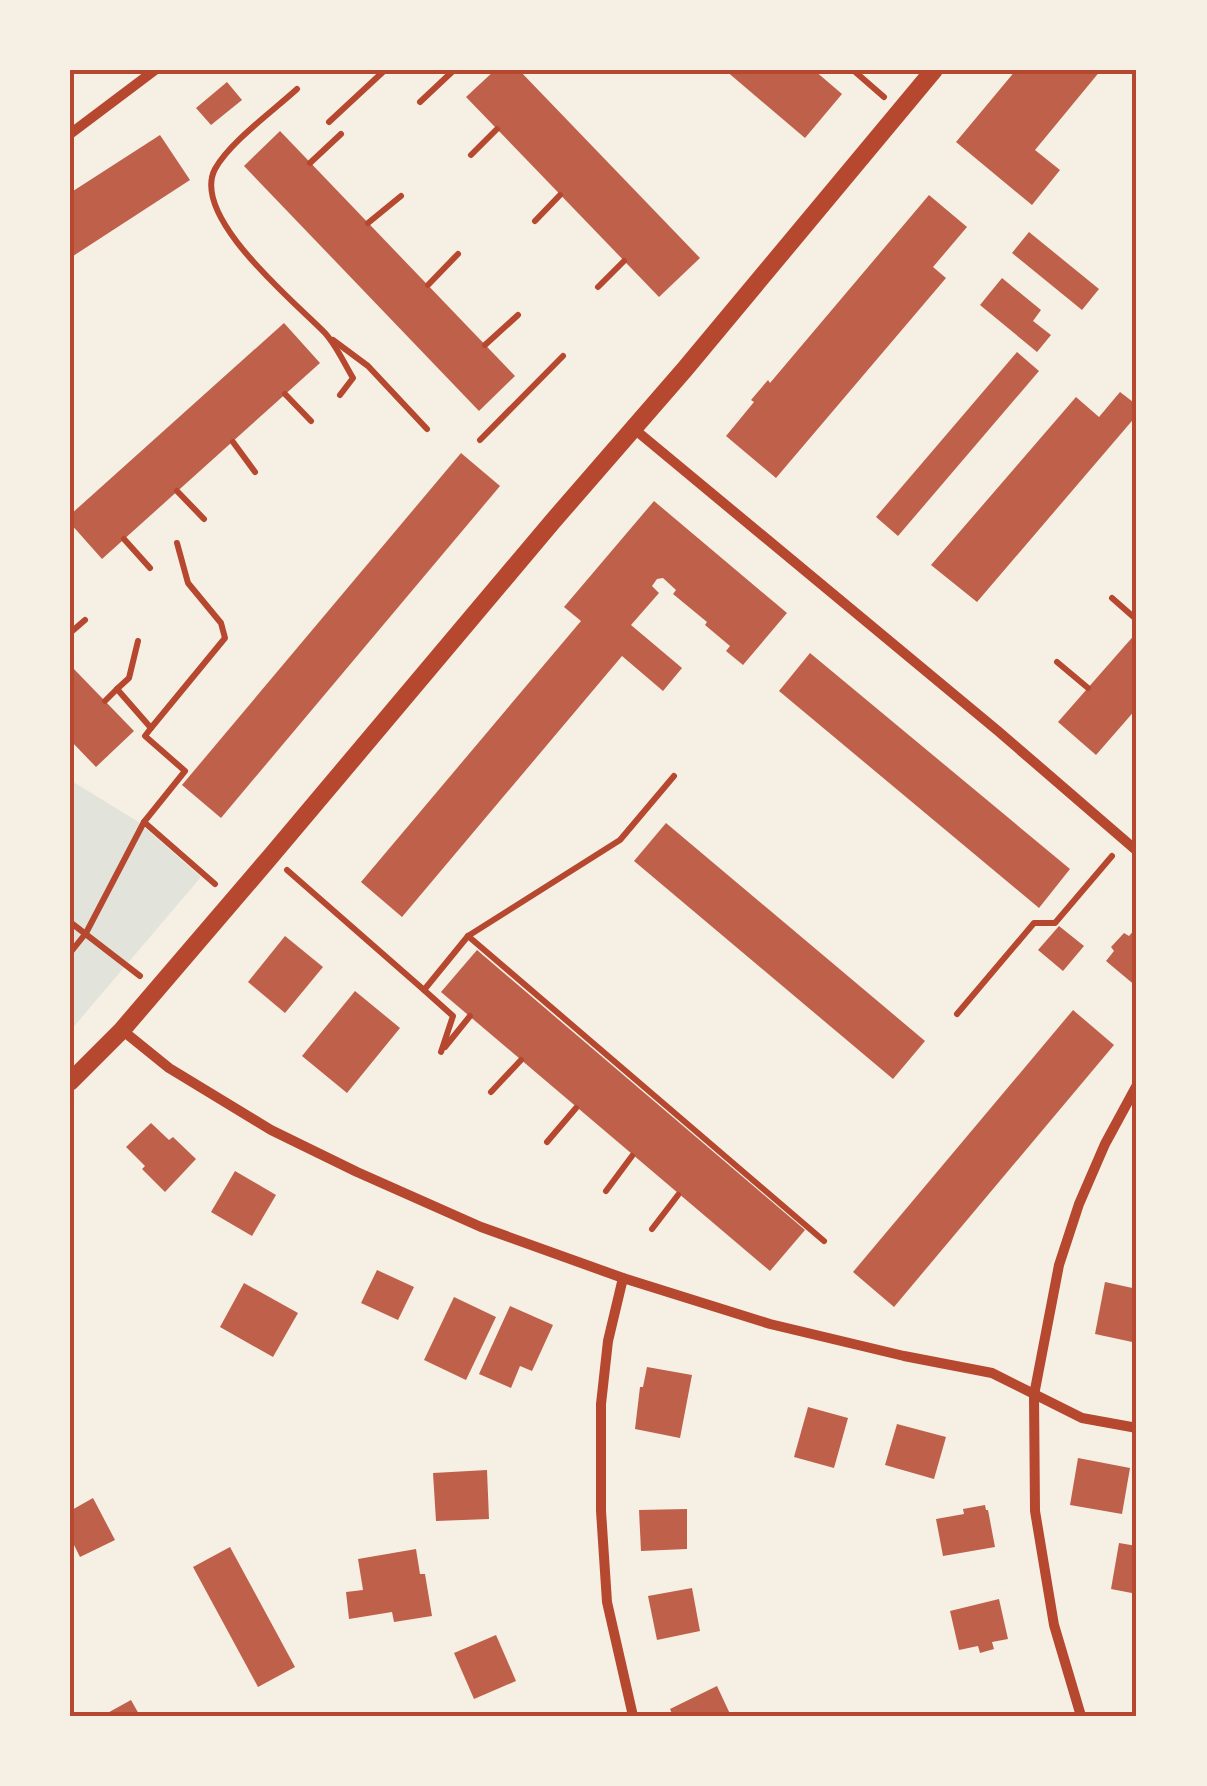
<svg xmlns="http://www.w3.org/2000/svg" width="1207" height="1786" viewBox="0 0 1207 1786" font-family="Commissioner,sans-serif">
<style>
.green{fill:#e2e4dc}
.building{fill:#bf614a}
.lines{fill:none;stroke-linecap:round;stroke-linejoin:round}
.path{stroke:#b5482f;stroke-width:6}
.minor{stroke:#b5482f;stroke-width:10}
.tertiary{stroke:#b5482f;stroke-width:18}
.neatline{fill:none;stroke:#b5482f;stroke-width:4}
</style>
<rect width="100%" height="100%" fill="#f6efe4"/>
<path class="green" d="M 70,780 L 137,821 L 201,877 L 70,1031 Z"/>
<g class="building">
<path d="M 495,70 L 519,70 L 700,258 L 659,297 L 466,97 Z"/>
<path d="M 725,70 L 814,70 L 842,94 L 805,138 Z"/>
<path d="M 1016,70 L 1101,70 L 1035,150 L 1060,170 L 1032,205 L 956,142 Z"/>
<path d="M 227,82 L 242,100 L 211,125 L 196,108 Z"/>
<path d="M 280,131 L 515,376 L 479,411 L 244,166 Z"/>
<path d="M 160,135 L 190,180 L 70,258 L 70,193 Z"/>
<path d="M 929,195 L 967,227 L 933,267 L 946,278 L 776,478 L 726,436 L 754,402 L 751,400 L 768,380 L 770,383 Z"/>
<path d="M 1029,232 L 1099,289 L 1082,310 L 1012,253 Z"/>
<path d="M 1002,278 L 1041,310 L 1033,321 L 1051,335 L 1037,352 L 980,305 Z"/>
<path d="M 284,323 L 320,363 L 102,559 L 70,523 L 70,515 Z"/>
<path d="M 1017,352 L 1039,371 L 898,536 L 876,517 Z"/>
<path d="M 1120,392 L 1137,405 L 1137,415 L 977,602 L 931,565 L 1076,397 L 1099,417 Z"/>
<path d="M 461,453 L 500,486 L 221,818 L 182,785 Z"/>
<path d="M 654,501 L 787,613 L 743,665 L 726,651 L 730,646 L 705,625 L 707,622 L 673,594 L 676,590 L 663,578 L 657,579 L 652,586 L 659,593 L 631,625 L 682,668 L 663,691 L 622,656 L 402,917 L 361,882 L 581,621 L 564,607 Z"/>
<path d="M 1137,632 L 1137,708 L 1096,755 L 1058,722 Z"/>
<path d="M 810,653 L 1070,869 L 1039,908 L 779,691 Z"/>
<path d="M 70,665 L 134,731 L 96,767 L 70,740 Z"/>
<path d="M 666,823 L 925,1041 L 893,1079 L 634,861 Z"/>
<path d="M 1059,926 L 1084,946 L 1063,971 L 1038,950 Z"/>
<path d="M 1137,927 L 1137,987 L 1106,961 L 1114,951 L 1111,947 L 1124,933 L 1129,936 Z"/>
<path d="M 285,936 L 323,967 L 285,1013 L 248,982 Z"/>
<path d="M 477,950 L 805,1230 L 770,1271 L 441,992 Z"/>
<path d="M 355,991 L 400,1028 L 347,1093 L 302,1056 Z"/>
<path d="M 1073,1010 L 1114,1045 L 894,1307 L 853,1272 Z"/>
<path d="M 151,1123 L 169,1140 L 173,1137 L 196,1159 L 165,1192 L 142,1169 L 145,1166 L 126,1147 Z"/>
<path d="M 235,1171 L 276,1195 L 252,1236 L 211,1212 Z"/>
<path d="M 377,1270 L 414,1287 L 398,1320 L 361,1303 Z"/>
<path d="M 1105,1282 L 1137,1289 L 1137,1343 L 1095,1334 Z"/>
<path d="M 244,1283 L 298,1313 L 273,1357 L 220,1327 Z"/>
<path d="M 454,1297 L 496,1317 L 466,1380 L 424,1360 Z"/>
<path d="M 510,1306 L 553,1325 L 532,1371 L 520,1366 L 511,1388 L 479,1374 Z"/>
<path d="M 647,1367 L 692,1375 L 680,1438 L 635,1429 L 640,1387 L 643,1387 Z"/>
<path d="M 808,1407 L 848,1418 L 834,1468 L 794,1457 Z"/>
<path d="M 897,1424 L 946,1437 L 934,1479 L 885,1465 Z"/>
<path d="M 1078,1458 L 1130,1468 L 1122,1514 L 1070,1505 Z"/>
<path d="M 487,1470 L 489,1519 L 436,1521 L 433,1473 Z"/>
<path d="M 93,1498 L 115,1540 L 80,1557 L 70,1537 L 70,1511 Z"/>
<path d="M 985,1505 L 986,1510 L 988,1510 L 995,1547 L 943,1556 L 936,1519 L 964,1514 L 963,1509 Z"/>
<path d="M 687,1509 L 687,1549 L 641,1551 L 639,1510 Z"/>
<path d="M 1119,1543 L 1137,1546 L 1137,1594 L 1111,1589 Z"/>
<path d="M 230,1547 L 295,1667 L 258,1687 L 193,1567 Z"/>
<path d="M 416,1549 L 420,1574 L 425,1574 L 432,1616 L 394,1622 L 392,1612 L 349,1619 L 346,1592 L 363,1590 L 358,1559 Z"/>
<path d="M 692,1588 L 700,1631 L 657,1640 L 648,1596 Z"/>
<path d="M 999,1599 L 1008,1639 L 992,1642 L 994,1649 L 980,1653 L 978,1646 L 959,1650 L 950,1611 Z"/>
<path d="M 496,1635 L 516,1681 L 474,1699 L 454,1653 Z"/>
<path d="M 717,1686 L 731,1716 L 673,1716 L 670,1709 Z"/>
<path d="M 131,1700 L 140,1716 L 102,1716 Z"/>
</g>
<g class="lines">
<g class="path">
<path d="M 853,70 L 884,97"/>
<path d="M 297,89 C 273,111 230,142 215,169 C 190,217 295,302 325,333 C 336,345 344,363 353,378 L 340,395"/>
<path d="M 420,102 L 454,70"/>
<path d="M 329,122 L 385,70"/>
<path d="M 471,155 L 497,129"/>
<path d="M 310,163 L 341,134"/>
<path d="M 535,221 L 560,195"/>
<path d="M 368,223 L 401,196"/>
<path d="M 428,285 L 458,254"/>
<path d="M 598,287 L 624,261"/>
<path d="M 333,340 L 368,366 L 427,429"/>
<path d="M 485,345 L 518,315"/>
<path d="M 285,394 L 311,421"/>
<path d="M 480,440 L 563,356"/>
<path d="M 233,442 L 255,472"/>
<path d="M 177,491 L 204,519"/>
<path d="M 124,539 L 150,568"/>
<path d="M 1112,598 L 1137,620"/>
<path d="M 70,633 L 85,620"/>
<path d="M 1057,662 L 1088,688"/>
<path d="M 105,701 L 117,689"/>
<path d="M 151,728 L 225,638 L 221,623 L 188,583 L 177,543"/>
<path d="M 144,822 L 215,884"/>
<path d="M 287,870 L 424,990 L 468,936 L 620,840 L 674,776"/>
<path d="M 70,922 L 140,976"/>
<path d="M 468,936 L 824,1241"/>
<path d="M 70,953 L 86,933 L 144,822 L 185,771 L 145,736 L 151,728 L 117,689 L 129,678 L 138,641"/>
<path d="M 424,990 L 453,1016 L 441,1052"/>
<path d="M 957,1014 L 1034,923 L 1055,923 L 1112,856"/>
<path d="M 445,1047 L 470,1016"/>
<path d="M 491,1092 L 521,1060"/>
<path d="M 547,1142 L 576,1108"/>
<path d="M 606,1191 L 632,1156"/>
<path d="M 652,1229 L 678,1195"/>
</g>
<g class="minor">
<path d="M 70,134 L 155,70"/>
<path d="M 633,428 L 998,731 L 1137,851"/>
<path d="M 122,1030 L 169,1068 L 271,1130 L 357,1172 L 481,1227 L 623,1278 L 770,1324 L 904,1356 L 992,1373 L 1082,1418 L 1137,1428"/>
<path d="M 623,1278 L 608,1341 L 601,1404 L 601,1511 L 607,1602 L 633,1716"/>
<path d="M 1081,1716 L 1054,1625 L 1035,1511 L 1034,1395 L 1059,1265 L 1079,1204 L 1105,1144 L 1137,1085"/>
</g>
<path class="tertiary" d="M 70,1082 L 122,1030 L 271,856 L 553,521 L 685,369 L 934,70"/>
</g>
<rect width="1207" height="1786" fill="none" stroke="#f6efe4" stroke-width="145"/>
<rect x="72" y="72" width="1062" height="1642" class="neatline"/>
</svg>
